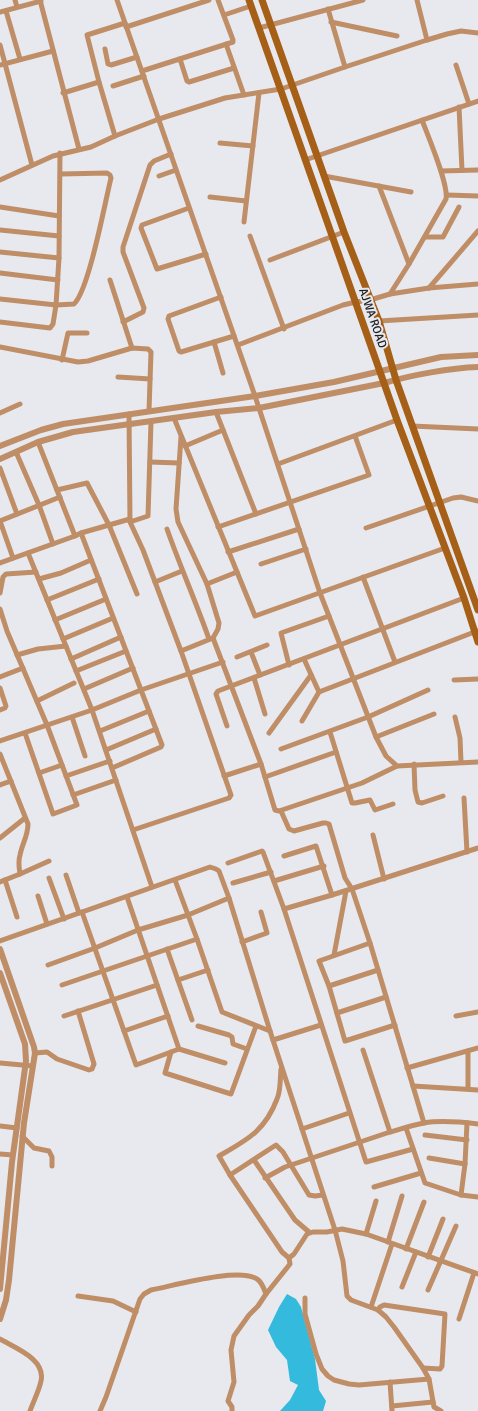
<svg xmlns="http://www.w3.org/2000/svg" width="478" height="1411" viewBox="0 0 478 1411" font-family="Signika,sans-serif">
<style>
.water{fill:#34badc}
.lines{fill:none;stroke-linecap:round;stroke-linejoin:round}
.minor{stroke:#bf8e66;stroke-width:5}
.tertiary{stroke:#bf8e66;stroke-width:6}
.secondary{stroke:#a65f16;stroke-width:7}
.labels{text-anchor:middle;stroke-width:4;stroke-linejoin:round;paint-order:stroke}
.street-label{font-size:12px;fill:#202123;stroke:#e7e9ef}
</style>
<rect width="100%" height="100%" fill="#e7e9ef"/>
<path class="water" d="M 287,1294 L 296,1299 L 301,1307 L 315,1359 L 319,1390 L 326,1401 L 323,1411 L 280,1411 L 290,1400 L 298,1385 L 290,1381 L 287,1360 L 276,1347 L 268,1330 L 279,1307 Z"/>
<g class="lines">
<g class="minor">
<path d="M 15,0 L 17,7"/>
<path d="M 40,0 L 79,149"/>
<path d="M 117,0 L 255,396 L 320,593 L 376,737 L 386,756 L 397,766 L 478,762"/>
<path d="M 417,0 L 427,40"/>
<path d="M 6,11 L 20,59"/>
<path d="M 0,12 L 41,1"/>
<path d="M 224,15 L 251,6"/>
<path d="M 331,22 L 397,36"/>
<path d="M 126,27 L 209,0"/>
<path d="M 259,28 L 363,0"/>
<path d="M 226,44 L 244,95"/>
<path d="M 0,45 L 32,165"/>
<path d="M 105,49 L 108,64 L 111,65 L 137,57"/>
<path d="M 180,59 L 187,81 L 189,82 L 234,68"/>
<path d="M 0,65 L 53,51"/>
<path d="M 456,65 L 469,104"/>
<path d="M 345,67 L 427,40 L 447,34 L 461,31 L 478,33"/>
<path d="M 142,71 L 233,42 L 233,40 L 218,0"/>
<path d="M 99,82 L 115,136"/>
<path d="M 113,86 L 144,76"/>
<path d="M 63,93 L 99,82 L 87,35 L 125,23"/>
<path d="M 459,107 L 462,170"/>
<path d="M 220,143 L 253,146"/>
<path d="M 305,160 L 478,101"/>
<path d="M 441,171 L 478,170"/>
<path d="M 159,176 L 176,170"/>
<path d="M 324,176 L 411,192"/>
<path d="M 0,180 L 53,156 L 91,147 L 115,136 L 159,119 L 225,98 L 281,89 L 345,67 L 328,9"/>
<path d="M 379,186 L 409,264"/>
<path d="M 447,195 L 478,196"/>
<path d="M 210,197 L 246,201"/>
<path d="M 0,207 L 59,216"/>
<path d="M 189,208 L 142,225 L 141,228 L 157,269 L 206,254"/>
<path d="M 244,222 L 259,93"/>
<path d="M 0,230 L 59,236"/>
<path d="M 250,236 L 284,329"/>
<path d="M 425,237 L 443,237 L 459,207"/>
<path d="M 0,252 L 59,258"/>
<path d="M 270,260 L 344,232"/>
<path d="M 0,273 L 58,280"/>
<path d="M 110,280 L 132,348"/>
<path d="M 429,288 L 478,231"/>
<path d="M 390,294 L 409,264 L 446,199 C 449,185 428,136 422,120"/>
<path d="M 221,297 L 169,316 L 168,319 L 179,351 L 181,352 L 234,336"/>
<path d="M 0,299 L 56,305 L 59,258 L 60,153"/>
<path d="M 379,321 L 478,315"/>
<path d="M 0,322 L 50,328 L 53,324 L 56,305 L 74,304 C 89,290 105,202 111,178 L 110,175 L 107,173 L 61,174"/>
<path d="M 123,322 L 143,312 L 144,308 L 123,252 L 123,247 L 150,165 L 154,161 L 171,154"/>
<path d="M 214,342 L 223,373"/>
<path d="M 238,345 L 343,305 L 356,302 L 370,300 L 390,294 L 429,288 L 478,284"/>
<path d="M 0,347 L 78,362 L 88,361 L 132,348 L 148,349 L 151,352 L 149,411"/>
<path d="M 62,360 L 68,333 L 87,333"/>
<path d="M 118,377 L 150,379"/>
<path d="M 216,412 L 256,514"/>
<path d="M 0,413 L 20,404"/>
<path d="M 129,414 L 130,522 L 148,516 L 151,422"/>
<path d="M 174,418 L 255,616 L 445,548"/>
<path d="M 412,426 L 478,429"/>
<path d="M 181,437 L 176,509 L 178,522 L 207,584 L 219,623 L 218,629 L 213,638 L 261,764 L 275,810 L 279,811 L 362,783 L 397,766"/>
<path d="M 38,442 L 75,536 L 81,533"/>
<path d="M 185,446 L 223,430"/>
<path d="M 16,452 L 39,505 L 53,544"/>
<path d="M 150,462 L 179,463"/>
<path d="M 278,464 L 397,420"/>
<path d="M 0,468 L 17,514"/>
<path d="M 57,490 L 87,483 L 109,525 L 137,594"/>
<path d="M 130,522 L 143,550 L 181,651 L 213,638"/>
<path d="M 218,527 L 369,475 L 355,436"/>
<path d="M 366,528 L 453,498 L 461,497 L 478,501"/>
<path d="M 167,529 C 180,566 196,602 209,639"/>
<path d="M 228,552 L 299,529"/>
<path d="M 28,553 L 92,710 L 152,887"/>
<path d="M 13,558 L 0,521 L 60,497"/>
<path d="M 0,563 L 75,536"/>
<path d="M 261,564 L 306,549"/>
<path d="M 363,577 L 395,662"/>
<path d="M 39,579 L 61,573 L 91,560"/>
<path d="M 155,582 L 182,571"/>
<path d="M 207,584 L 237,572"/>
<path d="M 0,593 L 3,577 L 6,574 L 36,572"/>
<path d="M 47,600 L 99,579"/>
<path d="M 0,609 L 7,631 L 47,725 L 77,805 L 53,814 L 25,733"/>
<path d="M 55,620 L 106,599"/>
<path d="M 63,639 L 113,618"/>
<path d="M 251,652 L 260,675"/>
<path d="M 17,655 L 38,649 L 66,646"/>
<path d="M 237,657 L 267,645"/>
<path d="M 71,659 L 121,637"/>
<path d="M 304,659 L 319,692"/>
<path d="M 289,665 L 281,633 L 329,616"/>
<path d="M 76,671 L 126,651"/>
<path d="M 0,677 L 23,668"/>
<path d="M 254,678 L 265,714"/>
<path d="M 454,680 L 478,679"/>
<path d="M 0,688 L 6,706 L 5,708 L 0,710"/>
<path d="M 84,689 L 133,668"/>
<path d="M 37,701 L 74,683"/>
<path d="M 72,717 L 85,756"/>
<path d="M 455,717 L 460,738 L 461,762"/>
<path d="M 302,721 L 319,692 L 477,631"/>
<path d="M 227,726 L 216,694 L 218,691 L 464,598"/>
<path d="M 100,731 L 149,711"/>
<path d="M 330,732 L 352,803 L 355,803 L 370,800 L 375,810 L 393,804"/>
<path d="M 269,733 L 311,675"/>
<path d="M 376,737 L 434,714"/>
<path d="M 0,741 L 92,710 L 141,690 L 81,533 L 130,519"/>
<path d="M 281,749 L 368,717 L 428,690"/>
<path d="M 106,750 L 156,729"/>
<path d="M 0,754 L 28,824 C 28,836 22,844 20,855 C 18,861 19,868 20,874 L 0,882"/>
<path d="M 414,764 L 415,790 L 418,802 L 422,803 L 443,796"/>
<path d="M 112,768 L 161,747 L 162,745 L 141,690 L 223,662"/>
<path d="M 39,773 L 62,765"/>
<path d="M 66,776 L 110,761"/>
<path d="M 224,776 L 261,764"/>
<path d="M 265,777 L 336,752"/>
<path d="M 0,785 L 11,781"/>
<path d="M 73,795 L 116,780"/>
<path d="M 464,798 L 467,852"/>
<path d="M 281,811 L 289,829 L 294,831 L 323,823 L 326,823 L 329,824 L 345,878 L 352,889 L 370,943 L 424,1123"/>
<path d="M 133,830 L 229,798 L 231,795 L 181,651"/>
<path d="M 373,835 L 384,879"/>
<path d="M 0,838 L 25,818"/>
<path d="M 284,856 L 316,846 L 332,895"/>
<path d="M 228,863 L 262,851 L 263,852 L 284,909 L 366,1162 L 413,1149"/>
<path d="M 20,874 L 49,861"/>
<path d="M 66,875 L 79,913"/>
<path d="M 49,878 L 64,919"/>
<path d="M 5,880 L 17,917"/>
<path d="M 175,880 L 197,939 L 222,1012 L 270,1031"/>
<path d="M 274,881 L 324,866"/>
<path d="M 233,883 L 271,872"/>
<path d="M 38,896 L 47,924"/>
<path d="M 127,897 L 179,1049"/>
<path d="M 284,909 L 332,895 L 478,848"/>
<path d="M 82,912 L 136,1065 L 179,1049 L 225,1063"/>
<path d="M 0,941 L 210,867 L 216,869 L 219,871 L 229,898 L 270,1031 L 335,1230 L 343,1261 L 347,1296 L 351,1300 L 378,1310 L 386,1317 L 394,1327 L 423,1368 L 429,1379 L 434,1407 L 441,1411"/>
<path d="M 242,942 L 267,933 L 261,912"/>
<path d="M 370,943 L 319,961 L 329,986 L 345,1041 L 395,1025"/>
<path d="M 167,949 L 192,1020"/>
<path d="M 334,955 L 346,891"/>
<path d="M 48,965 L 95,948 L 138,930 L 188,915 L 229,898"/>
<path d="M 178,980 L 208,970"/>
<path d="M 62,985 L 197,939"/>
<path d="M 329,986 L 378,970"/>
<path d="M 337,1013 L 386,997"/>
<path d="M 64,1016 L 157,985"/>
<path d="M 456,1016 L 478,1012"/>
<path d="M 198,1026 L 229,1035 L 232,1037 L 233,1044 L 247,1049"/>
<path d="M 124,1031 L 168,1016"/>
<path d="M 273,1040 L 321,1025"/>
<path d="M 363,1050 L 390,1132"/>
<path d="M 468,1051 L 468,1089"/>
<path d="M 171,1052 L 165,1073 L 231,1094 L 256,1026"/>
<path d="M 35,1053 L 47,1052 L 57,1059 L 89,1070 L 92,1069 L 94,1064 L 78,1011"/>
<path d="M 0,1063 L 33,1066"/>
<path d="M 407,1068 L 478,1048"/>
<path d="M 413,1086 L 478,1090"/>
<path d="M 0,1126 L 17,1128"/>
<path d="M 406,1128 L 425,1183 L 461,1195 L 478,1197"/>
<path d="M 302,1129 L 349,1113"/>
<path d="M 425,1135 L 467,1140"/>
<path d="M 22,1136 L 34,1148 L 49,1151 L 52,1157 L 52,1166"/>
<path d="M 0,1154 L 13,1155"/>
<path d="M 429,1158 L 465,1164"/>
<path d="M 254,1160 L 295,1220 L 309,1232"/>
<path d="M 230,1175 L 219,1156 C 247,1140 265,1131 277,1099 C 281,1090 280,1078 281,1069"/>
<path d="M 265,1178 L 285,1167 L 390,1132 C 401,1129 412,1125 424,1123 C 441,1120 461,1122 478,1124"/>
<path d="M 374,1187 L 421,1173"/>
<path d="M 323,1195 L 315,1196 L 309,1195 L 283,1152 L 276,1145 L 230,1175 L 282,1252 L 289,1258 L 294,1254 L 307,1234 L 313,1232 L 327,1232 L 342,1229 L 366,1234 L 478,1274"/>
<path d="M 461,1195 L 465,1164 L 467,1123"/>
<path d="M 366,1234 L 376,1201"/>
<path d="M 388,1242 L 402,1196"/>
<path d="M 406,1249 L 424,1202"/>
<path d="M 428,1257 L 443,1219"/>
<path d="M 402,1287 L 416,1252"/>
<path d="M 428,1290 L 456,1226"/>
<path d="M 266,1294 L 290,1264 L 289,1258"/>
<path d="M 78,1296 L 113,1301 L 136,1312"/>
<path d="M 305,1298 L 305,1314 L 316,1354 L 322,1369 L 328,1376 L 334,1380 L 349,1384 L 359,1385 L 429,1379"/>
<path d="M 371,1307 L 392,1244"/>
<path d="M 378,1310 L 380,1307 L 384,1305 L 445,1314 L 442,1366 L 440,1369 L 423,1368"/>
<path d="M 459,1319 L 474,1273"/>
<path d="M 0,1339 C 15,1348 46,1359 41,1381 C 39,1391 33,1402 30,1411"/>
<path d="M 390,1382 L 392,1411"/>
<path d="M 392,1406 L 433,1402"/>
<path d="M 100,1411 L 106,1397 L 140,1299 L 144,1294 L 151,1290 C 173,1286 238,1267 257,1279 C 262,1282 264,1289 266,1294 L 258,1306 L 249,1315 L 234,1336 L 231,1350 L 234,1382 L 228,1401 L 232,1407 L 232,1411"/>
</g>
<g class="tertiary">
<path d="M 0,446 L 41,430 L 63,424 L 255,396 L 334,382 L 441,357 L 478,355"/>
<path d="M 0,459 L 38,442 L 73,432 L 216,412 L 259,408 L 384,383 C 412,375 450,368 478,367"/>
<path d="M 0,949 L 34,1047 L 35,1053 L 24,1123 L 9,1280 L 6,1300 L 0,1319"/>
<path d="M 0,973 L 25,1044 L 26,1061 L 12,1162 L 0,1289"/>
</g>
<g class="secondary">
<path d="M 249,0 L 397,420 L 464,598 L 478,642"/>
<path d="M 262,0 L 344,232 L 379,321 L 396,380 L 478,610"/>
</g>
</g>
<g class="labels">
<g class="street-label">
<text transform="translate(373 318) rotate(71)" y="4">AJWA ROAD</text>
</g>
</g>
</svg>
